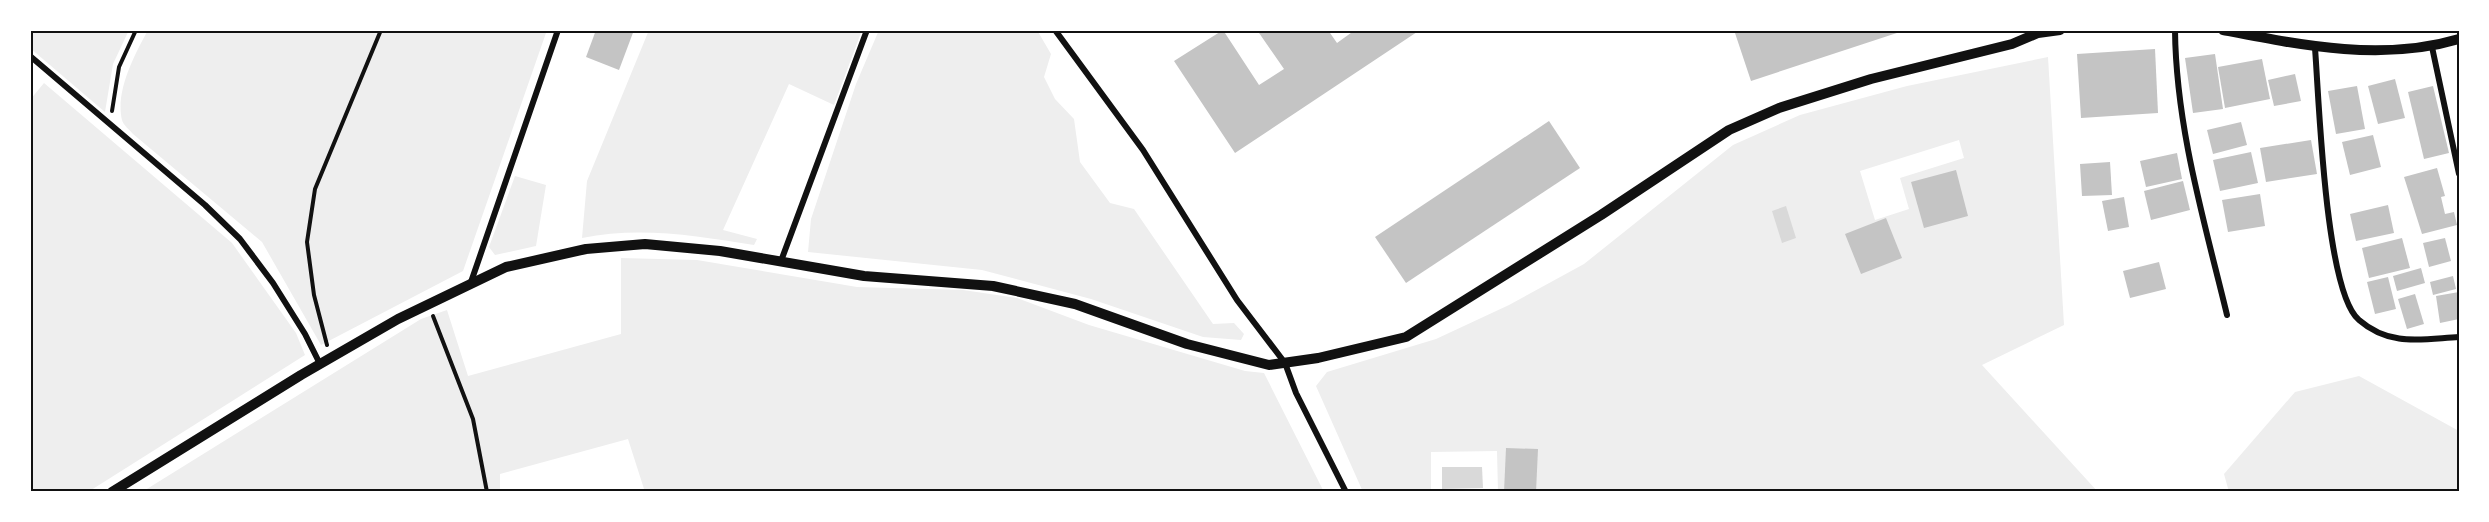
<svg xmlns="http://www.w3.org/2000/svg" width="2489" height="522" viewBox="0 0 2489 522" font-family="Rubik,sans-serif">
<style>
.green{fill:#eee;fill-rule:evenodd}
.water{fill:#d9d9d9}
.building{fill:#c4c4c4}
.lines{fill:none;stroke-linecap:round;stroke-linejoin:round}
.path{stroke:#111;stroke-width:4}
.minor{stroke:#111;stroke-width:6}
.tertiary{stroke:#111;stroke-width:10}
.neatline{fill:none;stroke:#111;stroke-width:2}
</style>
<rect width="100%" height="100%" fill="#fff"/>
<g class="green">
<path d="M 30,30 L 129,30 L 113,64 L 105,112 L 30,48 Z"/>
<path d="M 148,30 L 547,30 L 463,271 L 321,345 L 262,242 L 133,134 C 130,130 123,125 122,120 C 115,91 135,54 148,30 Z"/>
<path d="M 649,30 L 862,30 L 834,105 L 789,84 L 723,230 L 757,239 L 754,245 C 697,236 640,226 582,238 L 587,181 Z"/>
<path d="M 879,30 L 1037,30 L 1051,54 L 1044,77 L 1055,99 L 1074,119 L 1080,162 L 1110,203 L 1134,209 L 1213,324 L 1234,323 L 1244,334 L 1241,340 L 1203,337 L 1091,299 L 982,270 L 808,252 L 811,219 L 856,84 Z"/>
<path d="M 2048,57 L 2064,325 L 1982,365 L 2098,492 L 1498,492 L 1497,451 L 1431,452 L 1431,492 L 1363,492 L 1316,386 L 1327,372 L 1436,339 L 1509,305 L 1584,264 L 1733,145 L 1800,115 L 1907,86 ZM 1959,140 L 1964,158 L 1900,178 L 1909,209 L 1875,220 L 1860,171 Z"/>
<path d="M 44,83 L 232,243 L 296,333 L 305,355 L 88,492 L 30,492 L 30,100 Z"/>
<path d="M 515,176 L 546,185 L 536,246 L 495,255 L 489,247 Z"/>
<path d="M 621,258 L 697,260 L 857,287 L 963,290 L 1017,298 L 1089,325 L 1245,371 L 1264,373 L 1324,492 L 645,492 L 628,439 L 500,474 L 500,492 L 142,492 L 421,319 L 447,310 L 468,376 L 621,334 Z"/>
<path d="M 2359,376 L 2459,431 L 2459,492 L 2229,492 L 2224,474 L 2295,392 Z"/>
</g>
<g class="water">
<path d="M 1786,206 L 1796,238 L 1782,243 L 1772,211 Z"/>
<path d="M 1442,467 L 1482,467 L 1483,488 L 1442,489 Z"/>
</g>
<g class="building">
<path d="M 596,30 L 634,30 L 619,70 L 586,57 Z"/>
<path d="M 1223,30 L 1259,85 L 1284,69 L 1257,30 L 1328,30 L 1337,43 L 1355,30 L 1420,30 L 1235,153 L 1174,61 Z"/>
<path d="M 1734,30 L 1906,30 L 1751,81 Z"/>
<path d="M 2155,49 L 2158,113 L 2081,118 L 2077,54 Z"/>
<path d="M 2215,54 L 2223,109 L 2193,113 L 2185,58 Z"/>
<path d="M 2262,59 L 2270,99 L 2225,108 L 2218,67 Z"/>
<path d="M 2295,74 L 2301,101 L 2274,106 L 2268,80 Z"/>
<path d="M 2395,79 L 2405,118 L 2378,124 L 2368,86 Z"/>
<path d="M 2357,86 L 2365,129 L 2336,134 L 2328,91 Z"/>
<path d="M 2433,86 L 2449,153 L 2424,159 L 2408,92 Z"/>
<path d="M 1549,121 L 1580,168 L 1406,283 L 1375,237 Z"/>
<path d="M 2241,122 L 2247,145 L 2213,154 L 2207,130 Z"/>
<path d="M 2373,135 L 2381,167 L 2350,175 L 2342,142 Z"/>
<path d="M 2311,140 L 2317,174 L 2266,182 L 2260,148 Z"/>
<path d="M 2251,152 L 2258,183 L 2220,191 L 2213,160 Z"/>
<path d="M 2177,153 L 2182,179 L 2146,187 L 2140,161 Z"/>
<path d="M 2110,162 L 2112,195 L 2082,196 L 2080,164 Z"/>
<path d="M 2437,168 L 2445,196 L 2441,197 L 2445,214 L 2454,212 L 2457,225 L 2422,234 L 2404,177 Z"/>
<path d="M 1956,170 L 1968,216 L 1924,228 L 1911,182 Z"/>
<path d="M 2183,181 L 2190,210 L 2151,220 L 2144,191 Z"/>
<path d="M 2260,194 L 2265,226 L 2228,232 L 2222,200 Z"/>
<path d="M 2124,197 L 2129,227 L 2108,231 L 2102,201 Z"/>
<path d="M 2388,205 L 2394,233 L 2356,241 L 2350,214 Z"/>
<path d="M 1886,218 L 1902,258 L 1861,274 L 1845,234 Z"/>
<path d="M 2402,238 L 2410,268 L 2369,278 L 2362,248 Z"/>
<path d="M 2445,238 L 2451,261 L 2429,267 L 2423,243 Z"/>
<path d="M 2159,262 L 2166,289 L 2130,298 L 2123,271 Z"/>
<path d="M 2421,268 L 2425,283 L 2397,291 L 2393,276 Z"/>
<path d="M 2453,276 L 2456,289 L 2433,295 L 2430,282 Z"/>
<path d="M 2388,277 L 2396,309 L 2375,314 L 2367,282 Z"/>
<path d="M 2459,292 L 2459,319 L 2440,323 L 2436,296 Z"/>
<path d="M 2415,294 L 2424,324 L 2407,329 L 2398,299 Z"/>
<path d="M 1506,448 L 1538,449 L 1536,492 L 1504,492 Z"/>
</g>
<g class="lines">
<g class="path">
<path d="M 112,111 L 119,67 L 136,30"/>
<path d="M 433,316 L 473,419 L 487,492"/>
<path d="M 327,345 L 314,295 L 307,242 L 315,189 L 381,30"/>
</g>
<g class="minor">
<path d="M 1055,30 L 1143,150 L 1237,300 L 1285,363 L 1296,393 L 1346,492"/>
<path d="M 2175,30 C 2176,127 2204,220 2227,315"/>
<path d="M 2432,47 L 2459,174"/>
<path d="M 2315,48 C 2319,98 2325,292 2359,320 C 2390,347 2422,339 2459,337"/>
<path d="M 30,56 L 205,205 L 240,239 L 273,283 L 305,334 L 320,364"/>
<path d="M 781,261 L 867,30"/>
<path d="M 471,282 L 558,30"/>
</g>
<g class="tertiary">
<path d="M 2223,30 C 2300,45 2382,62 2459,39"/>
<path d="M 112,492 L 301,375 L 398,319 L 506,267 L 586,249 L 645,244 L 720,251 L 864,276 L 993,286 L 1075,304 L 1187,344 L 1269,365 L 1318,358 L 1406,337 L 1601,215 L 1729,130 L 1779,108 L 1871,79 L 2012,44 L 2038,33 L 2060,30"/>
</g>
</g>
<rect width="2489" height="522" fill="none" stroke="#ffffff" stroke-width="63"/>
<rect x="32" y="32" width="2426" height="458" class="neatline"/>
</svg>
